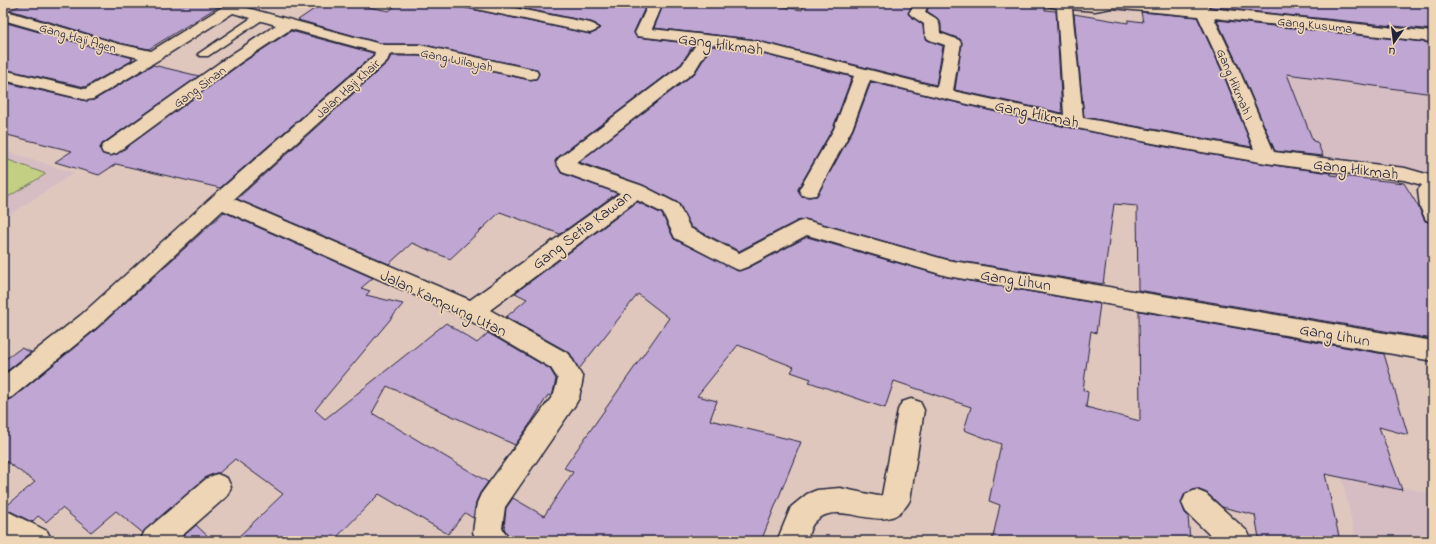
<svg xmlns="http://www.w3.org/2000/svg" width="1436" height="544" viewBox="0 0 1436 544" font-family="'Indie Flower',sans-serif">
<style>
.built{fill:#d6bdc4}
.green{fill:#c3d084;stroke:#727960}
.building{fill:#c0a6d3;stroke:#22223b}
.lines{fill:none;stroke-linecap:round;stroke-linejoin:round}
.service-casing{stroke:#22223b;stroke-width:3}
.minor-casing{stroke:#22223b;stroke-width:3}
.service{fill:#edd5b5;fill-rule:evenodd}
.minor{fill:#edd5b5;fill-rule:evenodd}
.labels{text-anchor:middle;stroke-width:3.5;stroke-linejoin:round;paint-order:stroke}
.far-street-label{font-size:13px;fill:#22223b;stroke:#edd5b5}
.street-label{font-size:16px;fill:#22223b;stroke:#edd5b5}
</style>
<rect width="100%" height="100%" fill="#e0c7be"/>
<filter id="ink" filterUnits="userSpaceOnUse"><feTurbulence type="fractalNoise" baseFrequency=".025" numOctaves="2"/><feDisplacementMap in="SourceGraphic" scale="8" xChannelSelector="R" yChannelSelector="G"/><feConvolveMatrix kernelMatrix="1 2 1 2 8 2 1 2 1" color-interpolation-filters="sRGB"/></filter>
<g filter="url(#ink)">
<g class="built">
<path d="M 1292,3 L 1433,3 L 1433,213 L 1415,181 L 1305,173 L 1269,75 L 1320,33 Z"/>
<path d="M 3,150 L 74,173 L 3,219 Z"/>
<path d="M 1341,474 L 1433,494 L 1433,541 L 1356,541 Z"/>
</g>
<path class="green" d="M 3,158 L 46,174 L 3,200 Z"/>
<g class="building">
<path d="M 25,3 L 224,3 L 149,49 L 119,43 L 10,10 Z"/>
<path d="M 323,3 L 348,3 L 389,11 L 399,3 L 459,3 L 462,7 L 590,34 L 596,32 L 600,28 L 596,24 L 591,22 L 497,3 L 647,3 L 634,32 L 636,37 L 694,44 L 681,64 L 558,157 L 555,161 L 561,173 L 617,193 L 560,234 L 500,212 L 450,259 L 412,243 L 389,264 L 237,199 L 388,62 L 391,56 L 420,56 L 530,80 L 536,79 L 539,73 L 536,69 L 420,44 L 384,44 L 298,20 Z"/>
<path d="M 664,3 L 760,3 L 802,10 L 805,3 L 913,3 L 908,14 L 923,25 L 924,34 L 927,40 L 943,46 L 936,85 L 751,39 L 654,28 Z"/>
<path d="M 930,3 L 1029,3 L 1045,5 L 1045,10 L 1056,11 L 1062,113 L 955,90 L 962,42 L 960,39 L 941,32 L 941,24 L 938,19 L 927,11 Z"/>
<path d="M 1208,3 L 1433,3 L 1433,30 L 1210,7 Z"/>
<path d="M 1141,12 L 1197,17 L 1222,71 L 1252,147 L 1084,117 L 1074,14 L 1128,23 L 1128,20 L 1143,22 Z"/>
<path d="M 1217,20 L 1433,43 L 1433,94 L 1287,74 L 1313,141 L 1317,142 L 1323,156 L 1275,151 L 1240,69 Z"/>
<path d="M 3,22 L 133,58 L 131,59 L 133,60 L 85,87 L 3,69 Z"/>
<path d="M 291,31 L 373,53 L 373,55 L 220,188 L 116,164 L 99,175 L 55,162 L 72,151 L 3,134 L 3,82 L 87,101 L 94,100 L 153,65 L 199,76 L 102,144 L 100,148 L 103,154 L 110,156 L 117,154 L 242,63 Z"/>
<path d="M 712,46 L 751,51 L 852,77 L 833,128 L 798,189 L 802,196 L 809,197 L 817,196 L 853,130 L 871,82 L 1017,117 L 1166,147 L 1266,164 L 1330,173 L 1331,175 L 1404,183 L 1418,206 L 1425,221 L 1428,222 L 1433,230 L 1433,339 L 1138,290 L 1137,206 L 1114,204 L 1103,284 L 947,259 L 805,219 L 797,221 L 739,251 L 691,227 L 679,203 L 643,185 L 579,162 L 695,73 Z"/>
<path d="M 637,202 L 662,214 L 674,239 L 738,271 L 748,268 L 807,237 L 947,277 L 1100,304 L 1096,333 L 1091,331 L 1083,390 L 1088,392 L 1086,407 L 1140,421 L 1139,311 L 1384,354 L 1408,435 L 1379,427 L 1402,490 L 1325,474 L 1340,541 L 1272,541 L 1259,538 L 1255,515 L 1222,507 L 1207,493 L 1197,489 L 1185,493 L 1181,502 L 1185,513 L 1188,516 L 1190,541 L 992,541 L 1000,505 L 989,501 L 1001,444 L 964,430 L 971,407 L 894,381 L 885,408 L 809,382 L 811,379 L 791,372 L 794,367 L 738,345 L 697,396 L 717,401 L 710,420 L 801,442 L 761,541 L 511,541 L 504,528 L 506,508 L 513,498 L 544,516 L 573,472 L 564,468 L 669,318 L 638,294 L 579,369 L 570,353 L 506,317 L 527,299 L 515,293 Z"/>
<path d="M 224,212 L 373,278 L 361,288 L 370,291 L 366,295 L 403,304 L 315,410 L 325,419 L 446,323 L 477,343 L 488,333 L 550,369 L 556,379 L 553,393 L 551,396 L 548,395 L 532,421 L 515,445 L 387,386 L 372,413 L 488,482 L 480,493 L 476,502 L 473,518 L 465,513 L 448,534 L 379,494 L 333,541 L 234,541 L 283,494 L 235,459 L 219,473 L 216,473 L 206,477 L 143,533 L 116,511 L 91,532 L 62,508 L 46,522 L 38,516 L 32,522 L 4,508 L 35,482 L 3,459 L 3,401 L 13,398 L 98,328 Z"/>
<path d="M 21,348 L 31,352 L 3,374 L 3,361 Z"/>
<path d="M 196,525 L 213,541 L 178,541 Z"/>
</g>
<g class="lines">
<g class="service-casing">
<path id="service" d="M 261,13 L 266,16 L 265,18 L 208,56 L 200,56 L 198,54 L 257,14 Z"/>
</g>
<g class="minor-casing">
<g id="minor">
<path d="M 226,3 L 242,3 L 240,6 L 384,45 L 420,45 L 536,70 L 538,74 L 536,78 L 530,79 L 420,55 L 390,54 L 387,61 L 234,199 L 470,300 L 620,193 L 562,172 L 556,162 L 559,158 L 682,65 L 697,43 L 637,36 L 635,33 L 649,3 L 663,3 L 652,29 L 751,40 L 937,87 L 945,45 C 929,39 924,42 924,24 L 912,16 L 909,13 L 915,3 L 929,3 L 925,12 C 937,19 940,18 940,33 L 959,40 L 961,43 L 953,91 L 1064,115 L 1057,8 L 1048,6 L 1046,3 L 1152,3 L 1193,7 L 1192,3 L 1206,3 L 1209,8 L 1433,32 L 1433,42 L 1214,18 L 1239,70 L 1274,152 L 1405,168 L 1433,176 L 1433,222 L 1426,220 L 1420,207 L 1418,190 L 1422,185 L 1404,180 C 1358,174 1312,170 1266,163 C 1133,141 1000,114 870,80 L 852,129 L 819,190 L 816,195 L 809,196 L 802,195 L 799,190 L 834,129 L 854,76 L 751,50 L 711,44 L 694,72 L 576,163 L 643,186 L 678,204 L 690,228 L 739,253 L 798,222 L 805,220 L 947,260 L 1433,341 L 1433,361 L 947,276 L 807,235 L 747,267 L 739,270 L 731,267 L 675,238 L 663,213 L 637,200 L 490,310 L 569,354 L 583,378 L 579,398 L 575,405 L 505,507 L 502,528 L 510,541 L 476,541 L 473,532 L 477,503 L 481,494 L 554,394 L 558,379 L 551,368 L 464,317 L 223,210 L 97,327 L 12,397 L 3,400 L 3,376 L 81,315 L 213,196 L 374,56 L 375,52 L 291,29 L 241,62 L 117,153 L 110,155 L 103,153 L 101,149 L 103,145 L 229,56 L 276,25 L 233,13 L 160,59 L 93,99 L 87,100 L 3,80 L 3,70 L 85,89 L 139,58 L 110,51 L 3,20 L 3,10 L 119,44 L 151,51 L 224,6 ZM 1112,8 L 1198,16 L 1223,70 L 1254,149 L 1083,118 L 1072,9 L 1095,11 Z"/>
<path d="M 460,3 L 489,3 L 590,23 L 595,25 L 598,28 L 595,31 L 590,33 L 467,7 L 462,6 Z"/>
<path d="M 911,399 L 920,402 L 924,410 L 910,500 C 887,544 839,492 813,524 C 810,528 808,536 807,541 L 777,541 L 791,507 L 807,494 L 817,490 L 840,488 L 878,496 L 882,495 L 898,410 L 902,402 Z"/>
<path d="M 217,474 L 227,478 L 231,487 L 227,496 L 176,541 L 140,541 L 145,531 L 207,478 Z"/>
<path d="M 1196,490 L 1206,494 L 1247,531 L 1252,541 L 1216,541 L 1186,512 L 1182,503 L 1186,494 Z"/>
<path d="M 3,509 L 47,531 L 52,541 L 8,541 L 3,538 Z"/>
</g>
</g>
<use href="#service" class="service"/>
<use href="#minor" class="minor"/>
</g>
</g>
<g class="labels">
<g class="far-street-label">
<text transform="translate(1315 24) rotate(6)" y="5">Gang Kusuma</text>
<text transform="translate(78 37) rotate(16)" y="5">Gang Haji Agen</text>
<text transform="translate(457 59) rotate(12)" y="5">Gang Wilayah</text>
<text transform="translate(1236 84) rotate(67)" y="5">Gang Hikmah I</text>
<text transform="translate(199 86) rotate(-36)" y="5">Gang Sinan</text>
<text transform="translate(347 88) rotate(-42)" y="5">Jalan Haji Khair</text>
</g>
<g class="street-label">
<text transform="translate(721 43) rotate(8)" y="6">Gang Hikmah</text>
<text transform="translate(1037 113) rotate(12)" y="6">Gang Hikmah</text>
<text transform="translate(1356 168) rotate(7)" y="6">Gang Hikmah</text>
<text transform="translate(581 229) rotate(-37)" y="6">Gang Setia Kawan</text>
<text transform="translate(1016 279) rotate(9)" y="6">Gang Lihun</text>
<text transform="translate(444 302) rotate(25)" y="6">Jalan Kampung Utan</text>
<text transform="translate(1335 334) rotate(10)" y="6">Gang Lihun</text>
</g>
</g>
<rect width="1436" height="544" fill="none" stroke="#edd5b5" stroke-width="16"/>
<rect x="8" y="8" width="1420" height="528" fill="none" stroke="#22223b" stroke-width="1.5" filter="url(#ink)"/>
<g transform="translate(1394 42) rotate(194)" stroke="#edd5b5" stroke-width="3" paint-order="stroke">
<path d="M0-3L7 15L0 10L-7 15Z" fill="#22223b"/>
<text y="-6" font-size="11" font-weight="bold" text-anchor="middle" fill="#22223b">U</text>
</g>
</svg>
